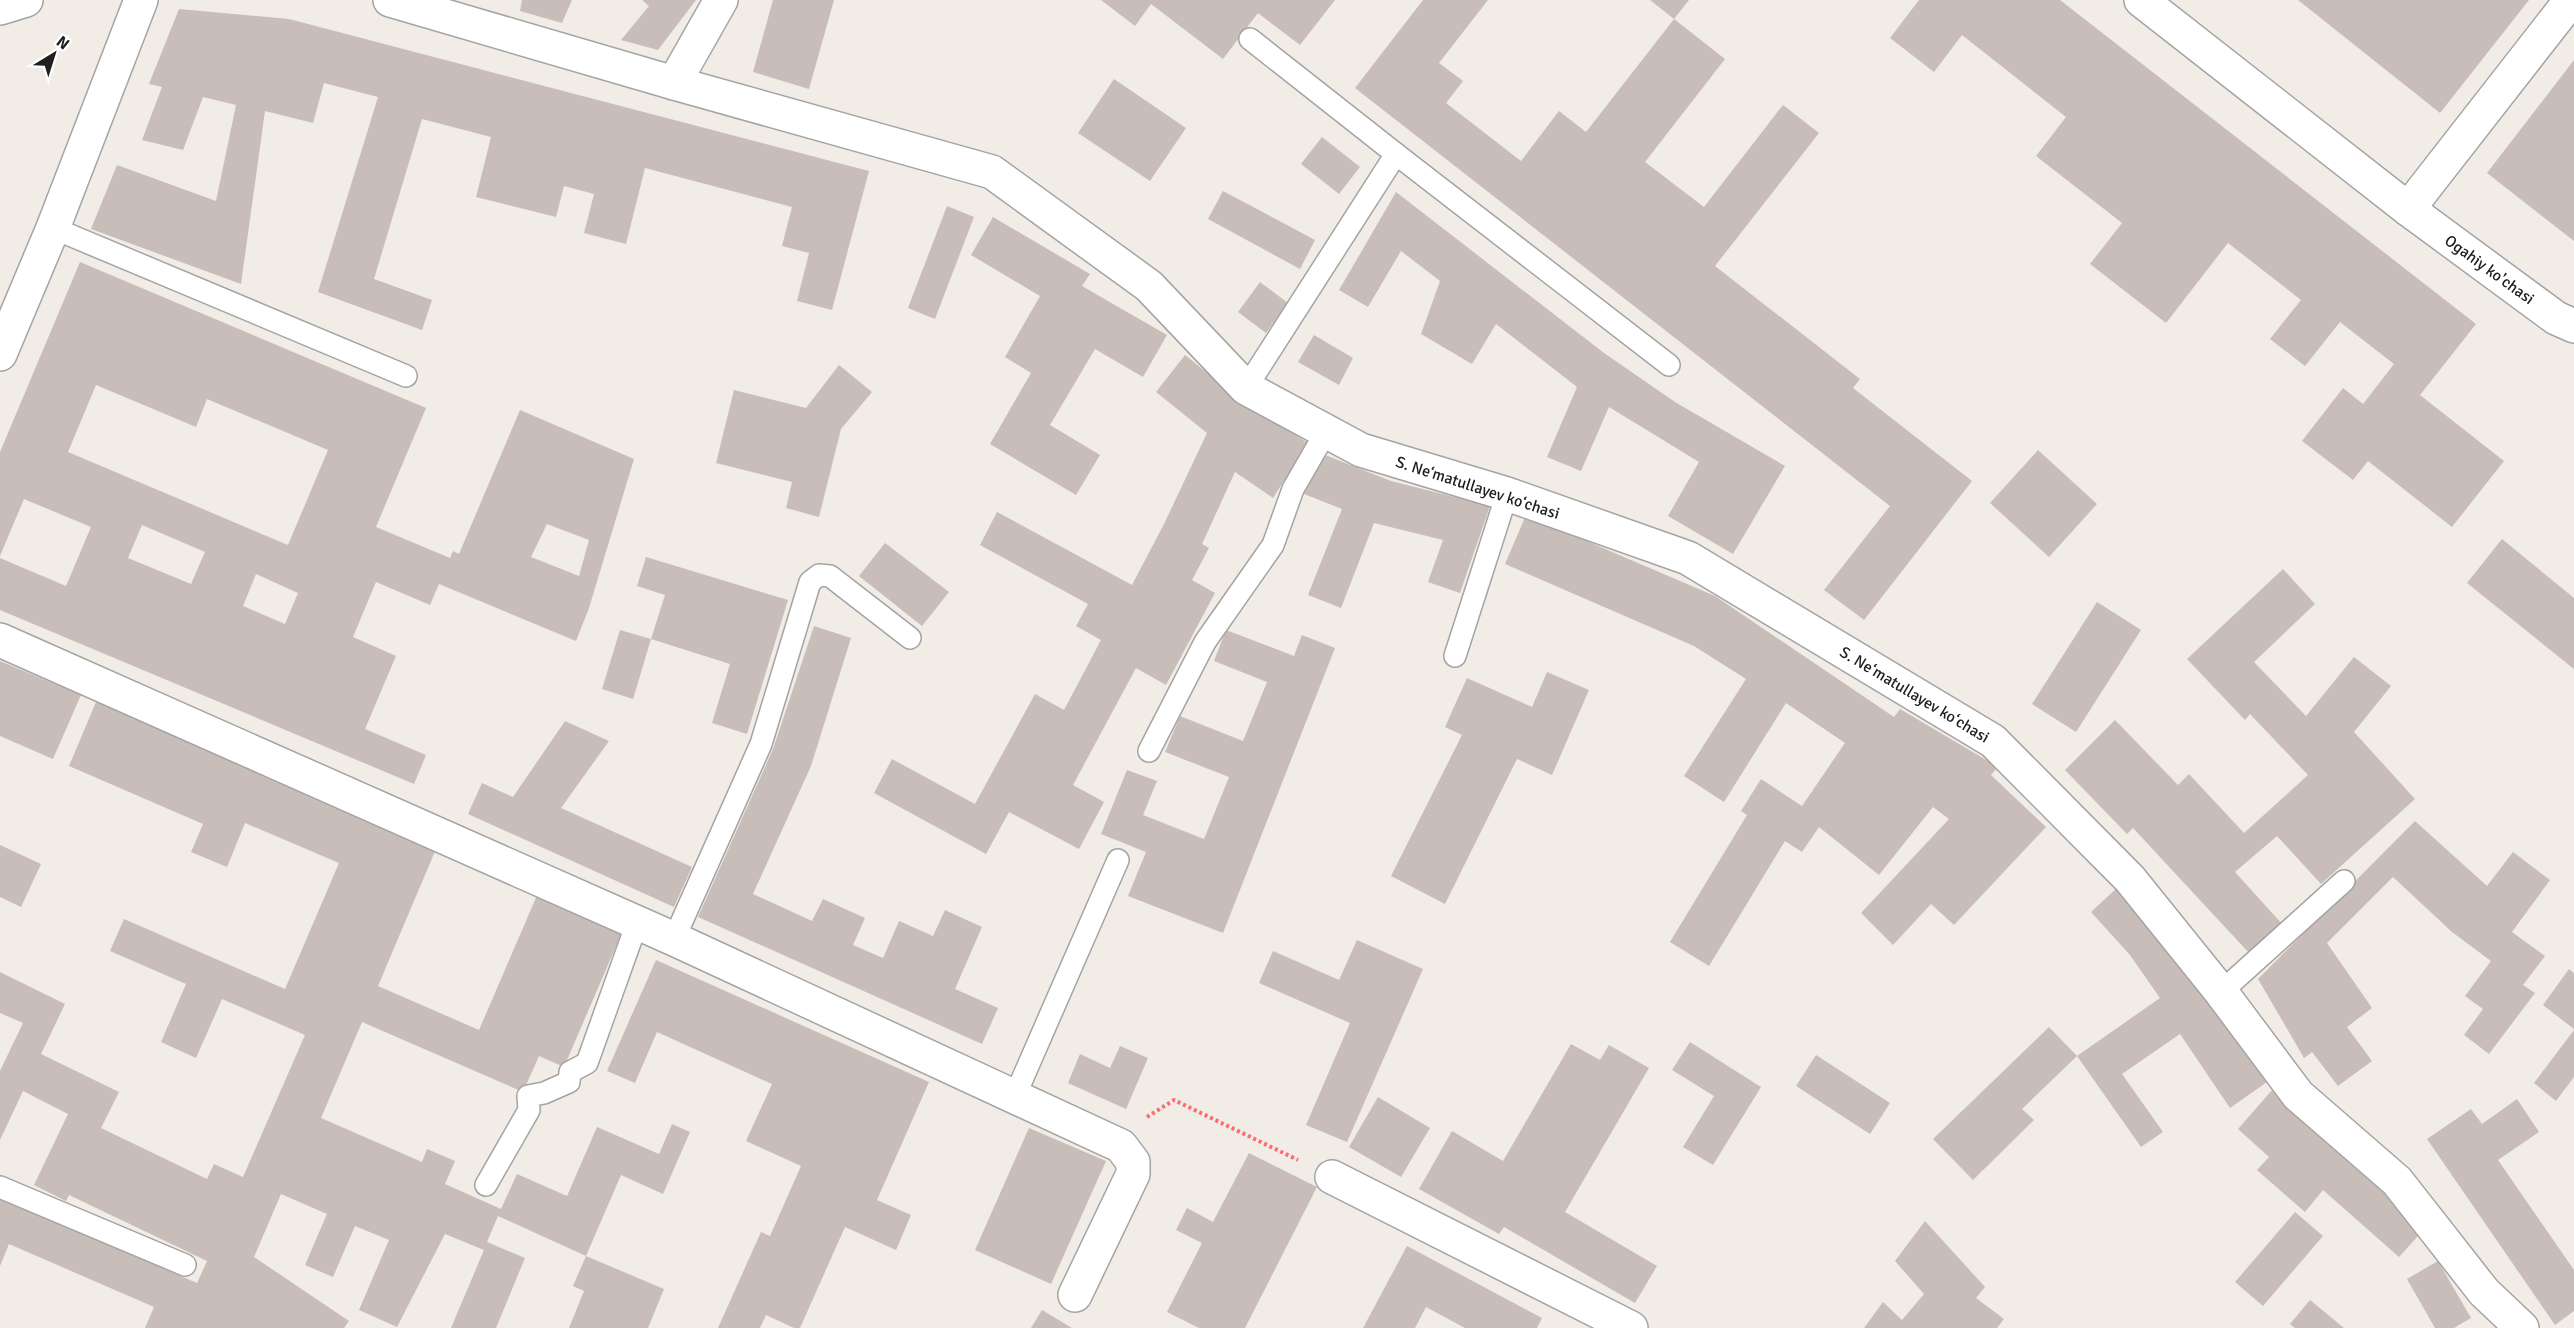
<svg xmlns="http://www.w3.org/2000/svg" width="2574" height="1328" viewBox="0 0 2574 1328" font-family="Signika,sans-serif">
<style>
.building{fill:#c9bdb9;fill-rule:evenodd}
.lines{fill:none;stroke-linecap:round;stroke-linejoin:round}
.service-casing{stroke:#a4a4a4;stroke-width:24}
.minor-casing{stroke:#a4a4a4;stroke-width:36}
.path{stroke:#ff6972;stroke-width:4;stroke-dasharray:3 3;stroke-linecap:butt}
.service{stroke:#fff;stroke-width:21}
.minor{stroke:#fff;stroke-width:33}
.labels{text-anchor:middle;stroke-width:6;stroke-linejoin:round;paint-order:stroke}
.street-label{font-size:16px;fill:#202020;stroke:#fff}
</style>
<rect width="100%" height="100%" fill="#f1ece6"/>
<g class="building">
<path d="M 522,0 L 572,0 L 562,23 L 520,11 Z"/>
<path d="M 642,0 L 696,0 L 658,50 L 621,40 L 649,6 Z"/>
<path d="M 773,0 L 834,0 L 809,89 L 753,72 Z"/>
<path d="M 1101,0 L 1335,0 L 1300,45 L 1258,13 L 1223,59 L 1151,4 L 1135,26 Z"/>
<path d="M 1423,0 L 1488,0 L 1439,63 L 1463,81 L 1446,103 L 1521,161 L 1559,111 L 1586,132 L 1674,19 L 1725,59 L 1645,162 L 1704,207 L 1783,105 L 1819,133 L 1715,266 L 1860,379 L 1853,388 L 1972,481 L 1864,620 L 1824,590 L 1890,506 L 1355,88 Z"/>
<path d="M 1650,0 L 1689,0 L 1674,19 Z"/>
<path d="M 1919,0 L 2060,0 L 2476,324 L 2420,395 L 2504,461 L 2452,527 L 2368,461 L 2353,480 L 2302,441 L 2343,388 L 2363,404 L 2394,364 L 2340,322 L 2305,366 L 2270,339 L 2301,300 L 2228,243 L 2166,323 L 2090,264 L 2122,223 L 2036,156 L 2066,117 L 1962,35 L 1934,72 L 1890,38 Z"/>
<path d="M 2298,0 L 2529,0 L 2440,113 Z"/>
<path d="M 179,9 L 289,19 L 869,171 L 832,310 L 797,301 L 809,253 L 782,246 L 792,207 L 645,168 L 626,244 L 584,233 L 594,194 L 564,186 L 556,217 L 476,197 L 491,137 L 422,119 L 374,279 L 432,300 L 422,330 L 318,292 L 378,97 L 324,83 L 313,123 L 265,111 L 241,284 L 91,229 L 117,165 L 216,201 L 236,105 L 203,97 L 183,150 L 142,140 L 162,87 L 149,84 Z"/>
<path d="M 2574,60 L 2574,241 L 2487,173 Z"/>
<path d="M 1114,79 L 1186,128 L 1150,181 L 1078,133 Z"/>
<path d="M 1322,137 L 1360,167 L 1339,194 L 1301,164 Z"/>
<path d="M 1223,191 L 1315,240 L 1300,269 L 1208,219 Z"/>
<path d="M 1396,192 L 1604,353 L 1675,402 L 1785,466 L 1733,554 L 1668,516 L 1699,462 L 1609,407 L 1581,471 L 1547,457 L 1577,387 L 1496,324 L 1472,364 L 1421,334 L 1440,281 L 1401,251 L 1368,307 L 1339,290 Z"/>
<path d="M 947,206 L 974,217 L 935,319 L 908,308 Z"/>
<path d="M 993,217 L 1090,274 L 1082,286 L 1167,335 L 1143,377 L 1095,349 L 1050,425 L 1100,455 L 1076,495 L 990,444 L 1031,373 L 1005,357 L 1040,296 L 971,255 Z"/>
<path d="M 80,262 L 426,408 L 376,527 L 450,558 L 453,551 L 459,554 L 520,410 L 634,459 L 589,608 L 576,641 L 439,584 L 430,605 L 376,582 L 353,637 L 396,656 L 365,729 L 426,755 L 414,784 L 0,610 L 0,558 L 66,586 L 91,527 L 24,499 L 0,556 L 0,452 ZM 96,385 L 196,427 L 207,399 L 328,450 L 288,545 L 68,452 ZM 547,524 L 589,540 L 579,576 L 531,557 ZM 142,525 L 205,552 L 191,584 L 128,558 ZM 256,574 L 298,593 L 285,624 L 243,606 Z"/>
<path d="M 1260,282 L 1288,303 L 1266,333 L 1238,312 Z"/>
<path d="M 1314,335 L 1353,358 L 1339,385 L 1298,362 Z"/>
<path d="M 1185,355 L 1236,396 L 1308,443 L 1273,498 L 1235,472 L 1202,544 L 1209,548 L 1192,580 L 1215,593 L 1166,685 L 1136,668 L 1073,785 L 1104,802 L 1079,849 L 1009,812 L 986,854 L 874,793 L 892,759 L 975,804 L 1035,694 L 1064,710 L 1101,640 L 1076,626 L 1088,604 L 980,545 L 997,512 L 1132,585 L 1164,524 L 1207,433 L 1156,392 Z"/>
<path d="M 839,365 L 872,392 L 841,429 L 819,517 L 786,508 L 792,482 L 716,463 L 734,390 L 806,408 Z"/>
<path d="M 2038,450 L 2097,504 L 2049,557 L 1990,503 Z"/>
<path d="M 1320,453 L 1391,481 L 1490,506 L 1460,593 L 1428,582 L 1443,540 L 1374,523 L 1341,608 L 1308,595 L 1342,509 L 1304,494 Z"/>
<path d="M 1526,515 L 1715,596 L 1894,717 L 1900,709 L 1998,767 L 1991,775 L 2046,827 L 1954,925 L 1931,904 L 1893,945 L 1861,913 L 1949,819 L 1933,807 L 1879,875 L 1819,827 L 1802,852 L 1785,841 L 1709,966 L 1670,942 L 1747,815 L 1741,811 L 1761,779 L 1802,806 L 1845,743 L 1786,703 L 1724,802 L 1684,776 L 1746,679 L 1694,646 L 1505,564 Z"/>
<path d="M 2502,539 L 2574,598 L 2574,669 L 2467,583 Z"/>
<path d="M 885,543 L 949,592 L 922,626 L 859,576 Z"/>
<path d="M 646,557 L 788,600 L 747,734 L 712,723 L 730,664 L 651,639 L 633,699 L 602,689 L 620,630 L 651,639 L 665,595 L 637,586 Z"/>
<path d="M 2283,569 L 2315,604 L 2254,662 L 2306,716 L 2354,657 L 2391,686 L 2354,732 L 2415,799 L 2321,884 L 2277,836 L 2235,872 L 2283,925 L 2250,954 L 2133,828 L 2127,834 L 2065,770 L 2115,720 L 2178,785 L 2189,774 L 2244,833 L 2308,775 L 2250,714 L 2245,720 L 2187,659 Z"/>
<path d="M 2097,602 L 2141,630 L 2076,732 L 2032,704 Z"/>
<path d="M 814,626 L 851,638 L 811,766 L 753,894 L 812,921 L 823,899 L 865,918 L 853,945 L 883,958 L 899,921 L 933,936 L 945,910 L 982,927 L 955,989 L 998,1008 L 982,1044 L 698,917 L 773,749 Z"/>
<path d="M 1226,630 L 1294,656 L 1302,635 L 1335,648 L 1223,933 L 1128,896 L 1146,852 L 1101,834 L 1127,770 L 1157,781 L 1143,815 L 1204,839 L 1229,777 L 1165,752 L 1180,716 L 1243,741 L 1267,682 L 1214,661 Z"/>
<path d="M 0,661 L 81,695 L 53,759 L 0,736 Z"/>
<path d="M 1547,672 L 1589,690 L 1552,775 L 1517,759 L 1445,904 L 1391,876 L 1462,735 L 1445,727 L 1467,678 L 1532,707 Z"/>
<path d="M 96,702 L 436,849 L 378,986 L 479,1030 L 538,893 L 623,930 L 564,1067 L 539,1056 L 523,1092 L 362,1022 L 321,1118 L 422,1162 L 427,1149 L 455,1161 L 445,1184 L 501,1209 L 517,1174 L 567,1196 L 597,1127 L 659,1154 L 672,1124 L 690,1132 L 663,1194 L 621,1175 L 586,1256 L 664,1289 L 648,1328 L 569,1328 L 584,1291 L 573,1286 L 586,1256 L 498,1216 L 487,1242 L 525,1258 L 496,1328 L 451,1328 L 484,1250 L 445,1234 L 397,1327 L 359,1310 L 389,1240 L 355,1226 L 333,1277 L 305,1265 L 327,1214 L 281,1194 L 254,1257 L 349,1321 L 344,1328 L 145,1328 L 154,1307 L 9,1244 L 0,1266 L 0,1198 L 197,1283 L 207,1261 L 69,1195 L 66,1201 L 34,1185 L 68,1114 L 23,1091 L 0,1140 L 0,1071 L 23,1023 L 0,1013 L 0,972 L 65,1004 L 41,1054 L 119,1092 L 101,1128 L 207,1179 L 214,1164 L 243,1177 L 305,1035 L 222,999 L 196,1058 L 161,1042 L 186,984 L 110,951 L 124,919 L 285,989 L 339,863 L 245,823 L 227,867 L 191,852 L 203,824 L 69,766 Z"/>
<path d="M 565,721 L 609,741 L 561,808 L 692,867 L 674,907 L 468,814 L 482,783 L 513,797 Z"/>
<path d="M 2415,821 L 2487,886 L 2513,852 L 2550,880 L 2512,932 L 2545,956 L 2523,985 L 2535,993 L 2489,1054 L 2464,1035 L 2483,1009 L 2465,996 L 2491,961 L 2452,932 L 2393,877 L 2327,943 L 2372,1008 L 2347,1027 L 2372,1061 L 2338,1086 L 2312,1052 L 2304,1058 L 2258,979 Z"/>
<path d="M 0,845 L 41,864 L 21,907 L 0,897 Z"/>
<path d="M 2119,886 L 2193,976 L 2267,1082 L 2230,1108 L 2180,1034 L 2122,1074 L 2163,1132 L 2141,1147 L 2077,1056 L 2160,998 L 2130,955 L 2091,912 Z"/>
<path d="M 1357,940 L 1423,969 L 1347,1142 L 1306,1125 L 1350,1023 L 1259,983 L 1273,951 L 1339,980 Z"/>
<path d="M 656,960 L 929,1082 L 877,1200 L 911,1215 L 896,1250 L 845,1227 L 800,1328 L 794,1328 L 766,1315 L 760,1328 L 718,1328 L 761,1232 L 770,1236 L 801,1166 L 746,1141 L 772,1084 L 657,1032 L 635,1083 L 607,1071 Z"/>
<path d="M 2569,969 L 2574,973 L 2574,1029 L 2543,1005 Z"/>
<path d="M 2049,1027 L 2077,1056 L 2022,1109 L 2034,1120 L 1973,1180 L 1933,1139 Z"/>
<path d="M 2574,1030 L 2574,1077 L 2556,1101 L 2534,1083 Z"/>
<path d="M 1690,1042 L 1761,1087 L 1713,1165 L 1683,1147 L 1714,1096 L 1672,1070 Z"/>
<path d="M 1571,1044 L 1600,1060 L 1609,1045 L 1649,1068 L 1565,1212 L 1657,1266 L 1635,1303 L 1504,1227 L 1499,1234 L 1419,1189 L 1452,1131 L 1503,1161 Z"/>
<path d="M 1120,1046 L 1148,1058 L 1126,1109 L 1068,1083 L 1080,1054 L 1110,1068 Z"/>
<path d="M 1816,1055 L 1890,1103 L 1870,1134 L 1796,1086 Z"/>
<path d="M 2273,1089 L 2427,1226 L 2399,1257 L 2323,1190 L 2305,1212 L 2257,1170 L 2269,1157 L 2238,1129 Z"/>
<path d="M 1378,1097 L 1430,1128 L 1401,1177 L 1349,1147 Z"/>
<path d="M 2517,1099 L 2539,1132 L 2498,1160 L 2574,1270 L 2574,1311 L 2555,1325 L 2427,1139 L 2471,1109 L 2482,1124 Z"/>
<path d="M 1029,1128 L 1106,1161 L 1051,1284 L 975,1250 Z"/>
<path d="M 1249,1153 L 1317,1187 L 1245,1328 L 1199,1328 L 1167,1312 L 1202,1243 L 1176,1230 L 1187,1208 L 1213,1222 Z"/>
<path d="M 2295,1212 L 2323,1236 L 2263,1306 L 2235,1282 Z"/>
<path d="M 1925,1221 L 1985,1287 L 1976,1298 L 2004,1319 L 1997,1328 L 1864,1328 L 1883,1302 L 1902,1320 L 1924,1294 L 1895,1261 Z"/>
<path d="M 1407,1246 L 1542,1318 L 1537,1328 L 1465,1328 L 1426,1307 L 1415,1328 L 1363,1328 Z"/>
<path d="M 2438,1261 L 2471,1318 L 2454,1328 L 2435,1328 L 2407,1279 Z"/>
<path d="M 2310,1300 L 2344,1328 L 2295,1328 L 2290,1324 Z"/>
<path d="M 1042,1310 L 1072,1328 L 1031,1328 Z"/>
</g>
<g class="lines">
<g class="service-casing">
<g id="service">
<path d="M 1250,39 L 1396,154"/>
<path d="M 53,228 L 406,376"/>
<path d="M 1246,388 L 1396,154 L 1669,365"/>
<path d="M 1455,656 L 1507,494"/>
<path d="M 1149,751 L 1205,642 L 1273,545 L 1293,489 L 1327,430"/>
<path d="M 674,939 L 761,744 L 810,582 L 819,575 L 830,576 L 910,638"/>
<path d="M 2221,992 L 2344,881"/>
<path d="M 1014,1098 L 1118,860"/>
<path d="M 486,1185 L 529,1110 L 528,1096 L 544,1093 L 569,1082 L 570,1072 L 587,1063 L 637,923"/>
<path d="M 0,1187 L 185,1265"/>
</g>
</g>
<g class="minor-casing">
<g id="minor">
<path d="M 390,0 L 674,83 L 992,172 L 1149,286 L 1246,388 L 1361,450 L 1507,494 L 1688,558 L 1993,741 L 2130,879 L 2221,992 L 2298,1095 L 2397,1181 L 2484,1292 L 2522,1328"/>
<path d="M 2141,0 L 2408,209 L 2571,0"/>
<path d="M 0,8 L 26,0"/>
<path d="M 674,83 L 721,0"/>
<path d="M 2408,209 L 2556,318 L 2574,326"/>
<path d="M 0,354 L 53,228 L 141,0"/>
<path d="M 0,640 L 674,939 L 1121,1146 L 1133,1162 L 1133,1174 L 1075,1295"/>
<path d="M 1332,1177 L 1631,1328"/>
</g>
</g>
<path class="path" d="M 1147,1117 L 1174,1100 L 1298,1160"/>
<use href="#service" class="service"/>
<use href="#minor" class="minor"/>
</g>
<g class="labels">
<g class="street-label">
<text transform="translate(2490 269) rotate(36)" y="6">Ogahiy ko'chasi</text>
<text transform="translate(1478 487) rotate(18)" y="6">S. Neʻmatullayev koʻchasi</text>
<text transform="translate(1915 694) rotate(31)" y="6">S. Neʻmatullayev koʻchasi</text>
</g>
</g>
<g transform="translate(54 54) rotate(38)" stroke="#ffffff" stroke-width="4.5" paint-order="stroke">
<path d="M0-4.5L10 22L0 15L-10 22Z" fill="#202020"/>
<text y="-9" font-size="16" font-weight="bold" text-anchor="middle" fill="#202020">N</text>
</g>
</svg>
